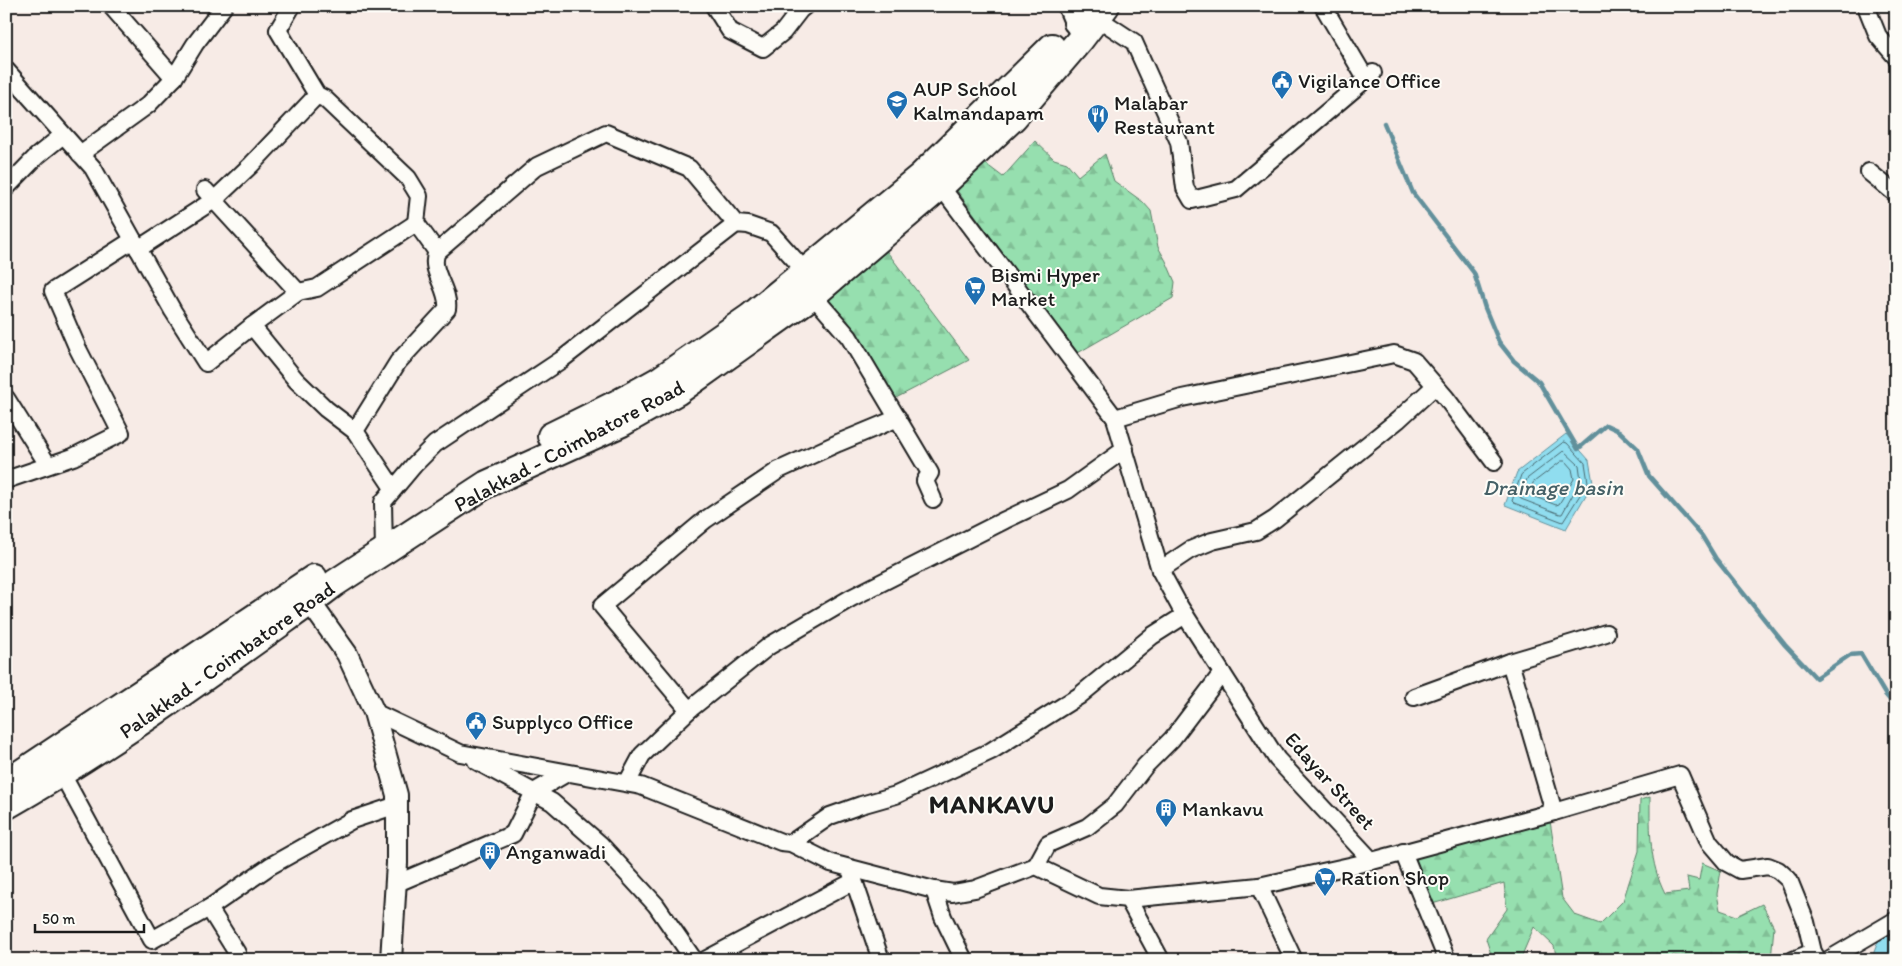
<svg xmlns="http://www.w3.org/2000/svg" width="1902" height="966" viewBox="0 0 1902 966" font-family="Itim,sans-serif">
<style>
.forest{fill:url(#forest-firs);stroke:#597e66}
.water{fill:#90ddef;stroke:#62909b}
.lines{fill:none;stroke-linecap:round;stroke-linejoin:round}
.shore{stroke:#4a6970;stroke-width:1}
.stream{stroke:#62909b;stroke-width:4.5}
.minor-casing{stroke:#1c1c1c;stroke-width:20}
.tertiary-casing{stroke:#1c1c1c;stroke-width:24}
.primary-casing{stroke:#1c1c1c;stroke-width:30}
.minor{stroke:#fdfcf7;stroke-width:16}
.tertiary{stroke:#fdfcf7;stroke-width:20}
.primary{stroke:#fdfcf7;stroke-width:26}
.labels{text-anchor:middle;stroke-width:4;stroke-linejoin:round;paint-order:stroke}
.poi-label{font-size:21px;fill:#1c1c1c;stroke:#fdfcf7;text-anchor:start}
.street-label{font-size:21px;fill:#1c1c1c;stroke:#fdfcf7}
.water-label{font-size:22px;font-style:italic;fill:#456066;stroke:#fdfcf7}
.district-label{font-size:26px;font-weight:bold;letter-spacing:1px;fill:#1c1c1c;stroke:#fdfcf7}
</style>
<defs>
<pattern id="forest-firs" width="22" height="20" patternUnits="userSpaceOnUse" patternTransform="scale(1.25)"><rect width="22" height="20" fill="#96dfaf"/><path d="M5 1l3.5 6h-7zM16 11l3.5 6h-7z" fill="#81bf96"/></pattern>
</defs>
<rect width="100%" height="100%" fill="#f7ebe6"/>
<filter id="ink" filterUnits="userSpaceOnUse"><feTurbulence type="fractalNoise" baseFrequency=".02" numOctaves="2"/><feDisplacementMap in="SourceGraphic" scale="10" xChannelSelector="R" yChannelSelector="G"/><feConvolveMatrix kernelMatrix="1 2 1 2 8 2 1 2 1" color-interpolation-filters="sRGB"/></filter>
<g filter="url(#ink)">
<g class="forest">
<path d="M 1035,141 L 1054,159 L 1067,163 L 1078,176 L 1105,154 L 1114,181 L 1143,202 L 1151,211 L 1158,247 L 1166,261 L 1175,282 L 1173,298 L 1076,354 L 953,185 L 982,161 L 1003,177 Z"/>
<path d="M 882,245 L 969,360 L 894,399 L 860,343 L 822,290 Z"/>
<path d="M 1650,797 C 1650,832 1649,862 1665,894 L 1689,891 L 1687,877 L 1699,880 L 1702,863 L 1721,871 L 1717,894 L 1720,910 L 1737,916 L 1762,904 L 1774,927 L 1771,960 L 1700,960 L 1673,955 L 1669,960 L 1557,960 L 1554,946 L 1534,927 L 1520,960 L 1493,960 L 1486,939 L 1507,909 L 1504,883 L 1432,904 L 1411,855 L 1550,821 L 1562,898 L 1575,915 L 1600,924 L 1623,901 L 1639,851 L 1640,800 Z"/>
</g>
<g class="water">
<path d="M 1566,434 L 1589,460 L 1593,483 L 1566,529 L 1505,505 L 1517,472 Z"/>
<path d="M 1896,928 L 1896,960 L 1871,960 L 1879,939 Z"/>
</g>
<g class="lines">
<g class="shore">
<path d="M 1564,442 L 1567,443 L 1585,463 L 1588,482 L 1563,522 L 1514,503 L 1512,501 L 1521,475 Z"/>
<path d="M 1564,451 L 1579,465 L 1581,480 L 1562,514 L 1560,514 L 1521,499 L 1520,497 L 1527,479 Z"/>
<path d="M 1562,461 L 1565,461 L 1572,469 L 1574,479 L 1559,504 L 1556,505 L 1530,495 L 1533,483 Z"/>
</g>
<path class="stream" d="M 1384,123 L 1413,193 L 1474,273 L 1485,308 L 1499,342 L 1514,361 L 1539,382 L 1578,449 L 1606,425 L 1619,431 L 1638,449 L 1649,476 L 1702,536 L 1716,559 L 1785,645 L 1816,678 L 1850,655 L 1861,654 L 1885,694 L 1896,707"/>
<g class="minor-casing">
<g id="minor">
<path d="M 111,6 L 174,78"/>
<path d="M 292,6 L 278,30 L 317,95 L 325,99 L 408,178 L 419,196 L 416,223 L 437,252"/>
<path d="M 714,6 L 730,31 L 763,48 L 783,32 L 800,10 L 805,6"/>
<path d="M 1066,6 L 1077,32"/>
<path d="M 1323,6 L 1366,79"/>
<path d="M 1866,6 L 1878,36 L 1896,57"/>
<path d="M 1096,17 L 1134,42 L 1179,142 L 1185,188 L 1192,200 L 1236,189 L 1373,73"/>
<path d="M 6,70 L 93,168 L 173,311 L 206,363 L 252,326"/>
<path d="M 80,154 L 148,105 L 174,78 L 195,44 L 224,6"/>
<path d="M 1869,172 L 1896,194"/>
<path d="M 936,180 L 1115,418 L 1160,570 L 1180,607 L 1277,759 L 1372,861"/>
<path d="M 6,188 L 37,156 L 63,135"/>
<path d="M 205,190 L 298,292 L 252,326 L 296,380 L 326,409 L 355,431"/>
<path d="M 138,249 L 214,200 L 251,165 L 317,95"/>
<path d="M 808,290 L 849,337 L 930,473 L 925,481 L 933,499"/>
<path d="M 298,292 L 317,288 L 416,223"/>
<path d="M 6,398 L 48,465"/>
<path d="M 1115,418 L 1182,398 L 1394,354 L 1414,361 L 1446,398 L 1494,462"/>
<path d="M 6,480 L 73,457 L 121,433 L 78,349 L 53,291 L 133,240"/>
<path d="M 393,488 L 355,431 L 398,362 L 447,309 C 450,289 428,270 437,252 L 537,166 L 606,133 L 689,168 L 736,224"/>
<path d="M 384,551 L 383,502 L 414,465 L 435,444 L 561,360 L 736,224 L 748,225 L 771,233 L 805,271"/>
<path d="M 1160,570 L 1190,550 L 1212,541 L 1256,531 L 1275,519 L 1398,420 L 1435,386"/>
<path d="M 1510,662 L 1554,812"/>
<path d="M 1414,697 L 1510,662 L 1606,633"/>
<path d="M 689,710 L 602,606 L 705,520 L 779,470 L 838,443 L 898,418"/>
<path d="M 374,712 L 460,753 L 641,786 L 781,842 L 791,843 L 831,863 L 934,890 L 953,893 L 975,889 L 1036,866 L 1099,896 L 1128,899 L 1259,886 L 1372,861 L 1554,812 L 1680,775 L 1709,842 L 1727,863 L 1740,870 L 1768,866 L 1778,870 L 1789,880 L 1806,922 L 1813,952 L 1818,960"/>
<path d="M 476,761 L 552,802 L 600,844 L 656,905 L 694,960"/>
<path d="M 62,774 L 152,940 L 209,908 L 237,953"/>
<path d="M 627,783 L 642,755 L 689,710 L 769,646 L 851,598 L 1005,520 L 1068,490 L 1125,449"/>
<path d="M 791,843 L 830,816 L 861,805 L 896,795 L 991,751 L 1079,696 L 1152,636 L 1185,615"/>
<path d="M 1403,852 L 1447,960"/>
<path d="M 1036,866 L 1048,844 L 1087,827 L 1115,805 L 1145,766 L 1172,739 L 1222,673"/>
<path d="M 851,872 L 881,960"/>
<path d="M 395,884 L 513,834 L 534,792 L 567,773"/>
<path d="M 1259,886 L 1294,960"/>
<path d="M 934,890 L 943,917 L 964,960"/>
<path d="M 1128,899 L 1161,960"/>
<path d="M 209,908 L 270,866 L 352,820 L 397,805"/>
<path d="M 705,960 L 854,881"/>
<path d="M 1793,960 L 1813,952"/>
<path d="M 1828,960 L 1896,920"/>
</g>
</g>
<g class="tertiary-casing">
<g id="tertiary">
<path d="M 1074,23 L 1088,6"/>
<path d="M 301,592 L 310,602 L 347,654 L 374,712 L 397,795 L 397,863 L 391,960"/>
</g>
</g>
<g class="primary-casing">
<g id="primary">
<path d="M 551,436 L 620,402 L 658,381 L 750,317 L 922,175 L 1052,47"/>
<path d="M 6,783 L 314,578"/>
<path d="M 6,806 C 113,745 211,673 310,602 L 335,583 L 487,484 L 622,423 L 677,392 L 813,295 L 941,186 L 1014,117 L 1080,40 L 1106,6"/>
</g>
</g>
<use href="#minor" class="minor"/>
<use href="#tertiary" class="tertiary"/>
<use href="#primary" class="primary"/>
</g>
</g>
<defs>
<g id="civic-pin" transform="scale(1.125)"><path d="M0 17L-7.5 6A9.5 9.5 0 1 1 7.5 6Z" fill="#1f6fb2" stroke="#fdfcf7"/><path d="M-.6-6.5H3V-4.5H.6V-3L4-1V1h2V6H-6V1h2V-1L-.6-3ZM-1.2 2.5V6h2.4V2.5Z" fill="#fff"/></g>
<g id="school-pin" transform="scale(1.125)"><path d="M0 17L-7.5 6A9.5 9.5 0 1 1 7.5 6Z" fill="#1f6fb2" stroke="#fdfcf7"/><path d="M0-5L7-2L0 1L-7-2ZM-4 1L0 2.5L4 1V4Q0 6-4 4Z" fill="#fff"/></g>
<g id="restaurant-pin" transform="scale(1.125)"><path d="M0 17L-7.5 6A9.5 9.5 0 1 1 7.5 6Z" fill="#1f6fb2" stroke="#fdfcf7"/><path d="M-5-6h1v4h1v-4h1v4h1v-4h1v5L-1.5 .5V6h-2V.5L-5-1ZM5-6V6H3V1.5H1.5Q1.5-4 5-6Z" fill="#fff"/></g>
<g id="supermarket-pin" transform="scale(1.125)"><path d="M0 17L-7.5 6A9.5 9.5 0 1 1 7.5 6Z" fill="#1f6fb2" stroke="#fdfcf7"/><path d="M-6-5.5h2.5l.6 2H6L4.5 2H-2.5L-4.4-4H-6ZM-1.5 3.2a1.3 1.3 0 1 0 .1 0ZM3 3.2a1.3 1.3 0 1 0 .1 0Z" fill="#fff"/></g>
<g id="building-pin" transform="scale(1.125)"><path d="M0 17L-7.5 6A9.5 9.5 0 1 1 7.5 6Z" fill="#1f6fb2" stroke="#fdfcf7"/><path d="M-4-6H4V6H1V3H-1V6H-4ZM-2.5-4.3h1.7v1.8h-1.7ZM.8-4.3h1.7v1.8H.8ZM-2.5-1h1.7V.8h-1.7ZM.8-1h1.7V.8H.8Z" fill="#fff"/></g>
</defs>
<g fill-rule="evenodd">
<use href="#civic-pin" x="1282" y="81"/>
<use href="#school-pin" x="897" y="101"/>
<use href="#restaurant-pin" x="1098" y="115"/>
<use href="#supermarket-pin" x="975" y="287"/>
<use href="#civic-pin" x="476" y="722"/>
<use href="#building-pin" x="1166" y="809"/>
<use href="#building-pin" x="490" y="852"/>
<use href="#supermarket-pin" x="1325" y="878"/>
</g>
<g class="labels">
<g class="poi-label">
<text x="1298" y="88">Vigilance Office</text>
<text x="913" y="96">AUP School<tspan x="913" dy="24">Kalmandapam</tspan></text>
<text x="1114" y="110">Malabar<tspan x="1114" dy="24">Restaurant</tspan></text>
<text x="991" y="282">Bismi Hyper<tspan x="991" dy="24">Market</tspan></text>
<text x="492" y="729">Supplyco Office</text>
<text x="1182" y="816">Mankavu</text>
<text x="506" y="859">Anganwadi</text>
<text x="1341" y="885">Ration Shop</text>
</g>
<g class="street-label">
<text transform="translate(569 446) rotate(-28)" y="7">Palakkad - Coimbatore Road</text>
<text transform="translate(227 660) rotate(-35)" y="7">Palakkad - Coimbatore Road</text>
<text transform="translate(1330 781) rotate(48)" y="7">Edayar Street</text>
</g>
<g class="water-label">
<text x="1553" y="495">Drainage basin</text>
</g>
<g class="district-label">
<text x="992" y="813">MANKAVU</text>
</g>
</g>
<rect width="1902" height="966" fill="none" stroke="#fdfcf7" stroke-width="25"/>
<rect x="12" y="12" width="1877" height="941" fill="none" stroke="#1c1c1c" stroke-width="2" filter="url(#ink)"/>
<path d="M35 924v8h109v-8" fill="none" stroke="#1c1c1c" stroke-width="2.5"/>
<text x="42" y="924" font-size="15" fill="#1c1c1c" stroke="#fdfcf7" stroke-width="4" paint-order="stroke">50 m</text>
</svg>
